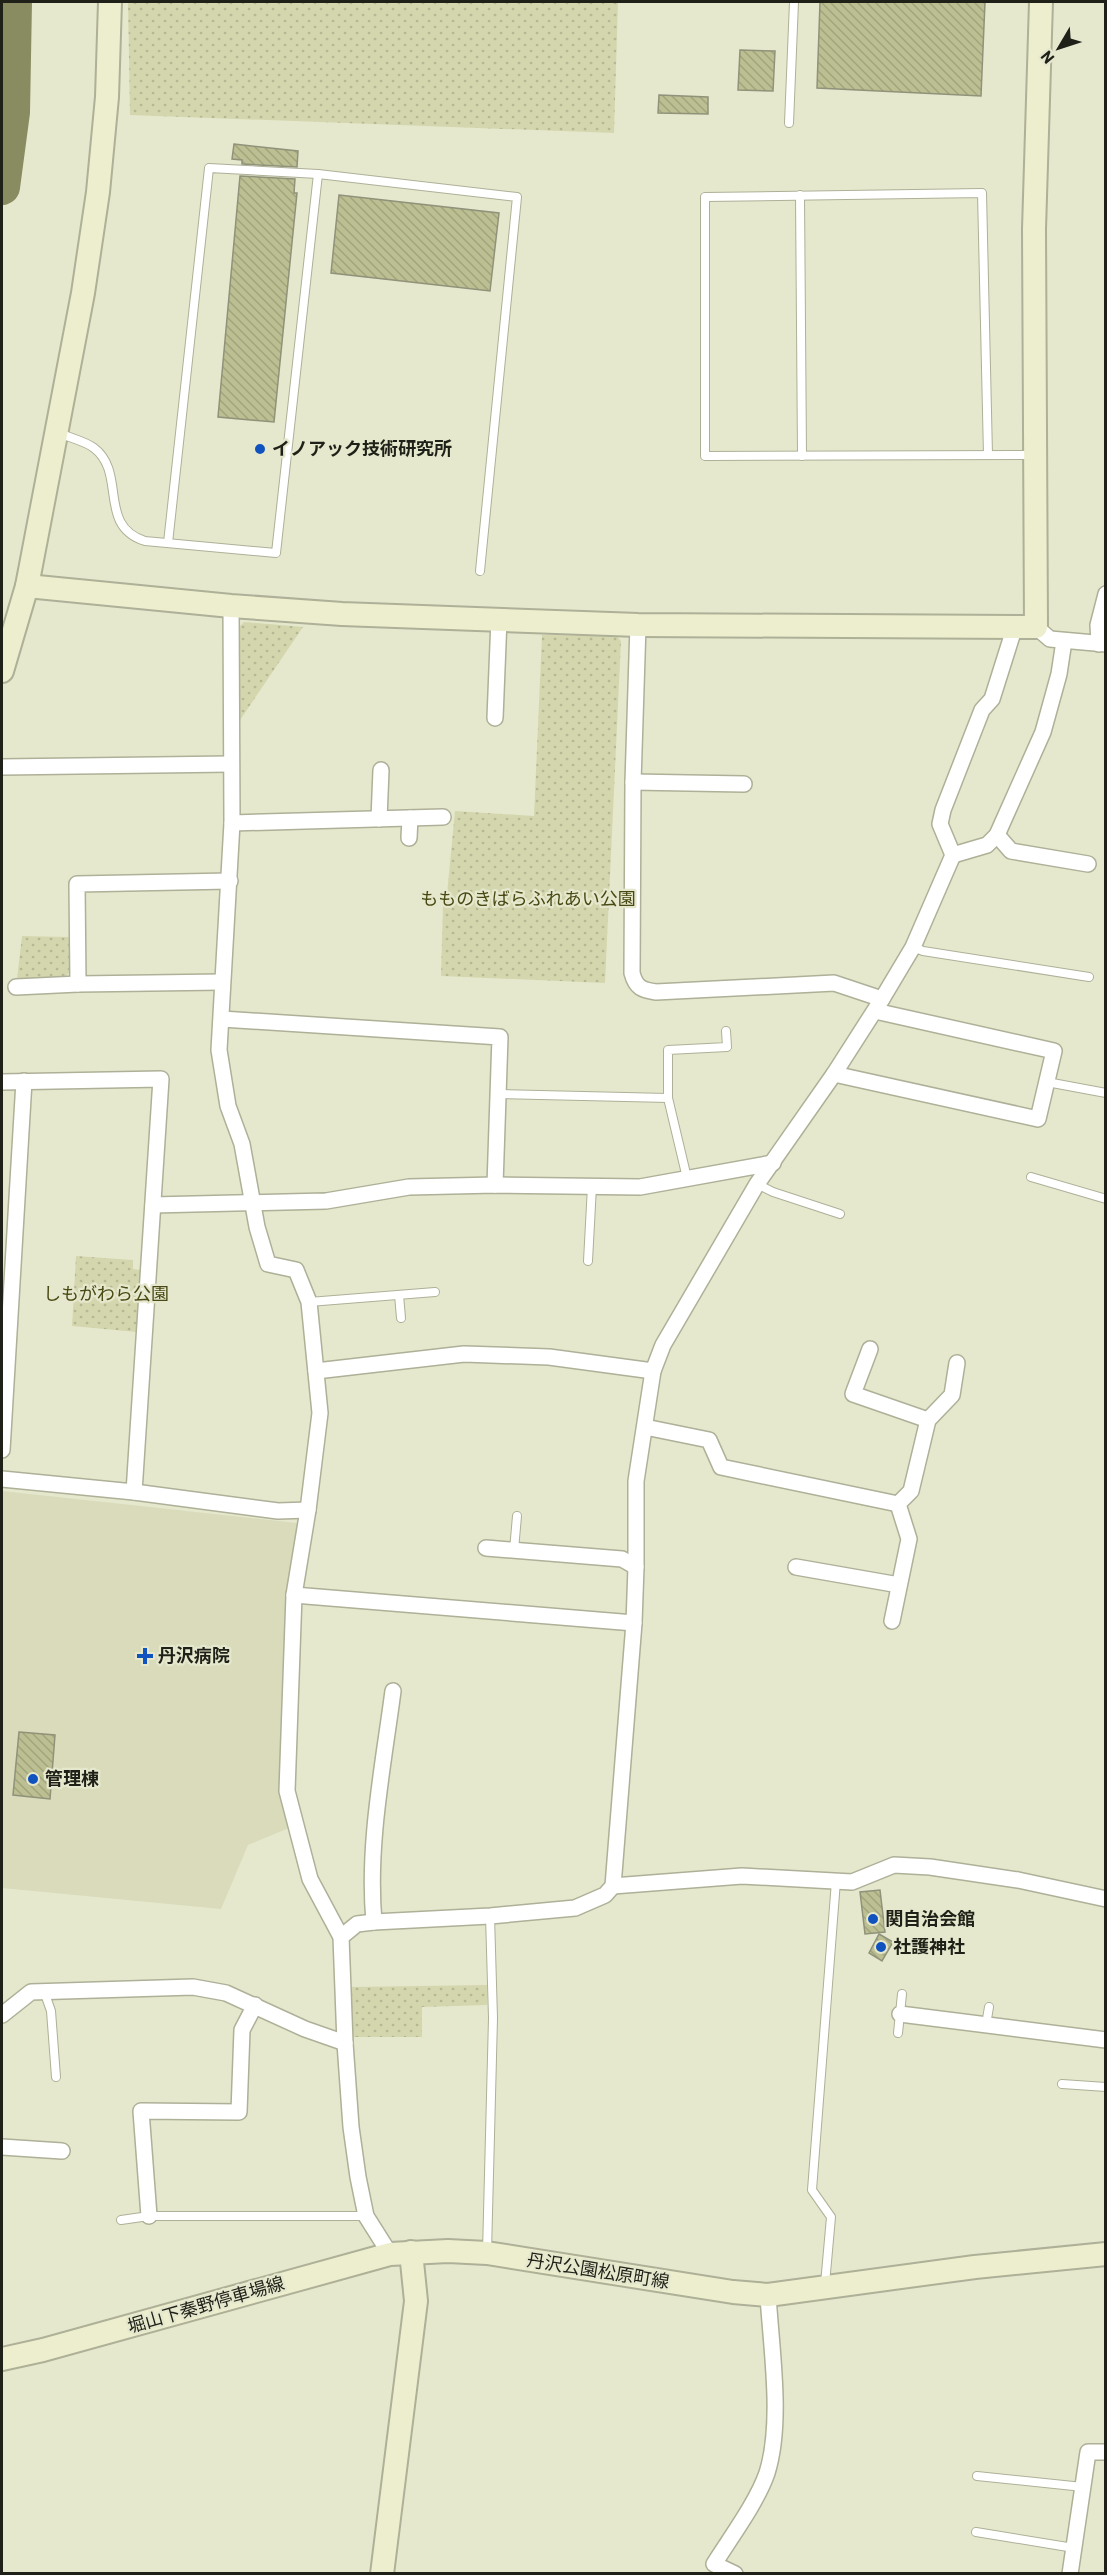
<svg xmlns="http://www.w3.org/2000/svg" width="1107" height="2575" viewBox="0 0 1107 2575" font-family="Barlow,'Noto Sans JP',sans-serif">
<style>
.built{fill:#d9dbbb}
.park{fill:url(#park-dots)}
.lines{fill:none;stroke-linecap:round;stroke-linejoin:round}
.river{stroke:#898c60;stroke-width:36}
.building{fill:url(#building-back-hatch);stroke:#90927a;stroke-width:1.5}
.lane-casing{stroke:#aeb097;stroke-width:10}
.street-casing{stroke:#aeb097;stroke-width:18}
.secondary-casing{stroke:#aeb097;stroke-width:26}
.lane{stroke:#fff;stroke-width:8}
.street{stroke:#fff;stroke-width:15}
.secondary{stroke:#edeece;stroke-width:22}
.poi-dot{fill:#1153be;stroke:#e6e8ce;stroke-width:2}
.labels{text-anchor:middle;stroke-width:4.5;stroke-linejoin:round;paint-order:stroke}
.poi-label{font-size:18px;font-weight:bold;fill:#1f2017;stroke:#e6e8ce;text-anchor:start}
.park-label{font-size:18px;fill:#484913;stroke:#e6e8ce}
.street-label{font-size:18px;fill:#1f2017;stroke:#e6e8ce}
</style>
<defs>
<pattern id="park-dots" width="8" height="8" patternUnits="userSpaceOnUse" patternTransform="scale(1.5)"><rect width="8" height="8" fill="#d4d7ad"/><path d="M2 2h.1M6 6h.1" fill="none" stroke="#b6b894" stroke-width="1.8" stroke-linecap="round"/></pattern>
<pattern id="building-back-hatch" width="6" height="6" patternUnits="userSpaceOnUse" patternTransform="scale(1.5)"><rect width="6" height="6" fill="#bcbf91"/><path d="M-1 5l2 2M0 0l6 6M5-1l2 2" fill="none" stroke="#a1a47c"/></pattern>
</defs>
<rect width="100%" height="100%" fill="#e6e8ce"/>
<path class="built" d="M 2,1491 L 297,1523 L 280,1790 L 289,1828 L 248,1845 L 221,1909 L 2,1888 Z"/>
<g class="park">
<path d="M 128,2 L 618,2 L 614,133 L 130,115 Z"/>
<path d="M 244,622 L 303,627 L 238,723 L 238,628 Z"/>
<path d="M 542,635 L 617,636 L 621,641 L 605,983 L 441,976 L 443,905 L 447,894 L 455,811 L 534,816 Z"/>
<path d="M 22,936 L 69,937 L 71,971 L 63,979 L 17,979 Z"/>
<path d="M 76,1256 L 133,1260 L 133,1269 L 140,1270 L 136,1332 L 72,1326 Z"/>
<path d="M 487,1985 L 487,2005 L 422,2007 L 422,2037 L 350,2037 L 350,1987 Z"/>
</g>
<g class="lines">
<path class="river" d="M 2,187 L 12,112 L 14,2"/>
</g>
<g class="building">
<path d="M 820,2 L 985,2 L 981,96 L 817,88 Z"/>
<path d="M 740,50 L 775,51 L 773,91 L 738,90 Z"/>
<path d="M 659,95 L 708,97 L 708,114 L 658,113 Z"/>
<path d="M 234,144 L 298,151 L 297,167 L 242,164 L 242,160 L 232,159 Z"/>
<path d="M 240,176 L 295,179 L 294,193 L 297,193 L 274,422 L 218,417 Z"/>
<path d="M 339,195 L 499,213 L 490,291 L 331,273 Z"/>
<path d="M 19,1732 L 55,1735 L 50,1799 L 13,1795 Z"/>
<path d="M 880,1890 L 885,1932 L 865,1934 L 860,1892 Z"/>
<path d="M 879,1934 L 893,1942 L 882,1961 L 869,1953 Z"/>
</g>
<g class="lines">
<g class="lane-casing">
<g id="lane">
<path d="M 789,123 L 794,2"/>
<path d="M 800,195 L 802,456"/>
<path d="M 59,433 C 70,438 85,441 94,448 C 127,473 97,526 145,541 L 276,553 L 318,174"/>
<path d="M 988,455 L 982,193 L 705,197 L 705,456 L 1034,455"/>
<path d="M 168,543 L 209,168 L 318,174 L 517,197 L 480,571"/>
<path d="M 913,947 L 923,951 L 1089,977"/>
<path d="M 1047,1082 L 1106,1093"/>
<path d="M 498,1094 L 668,1098"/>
<path d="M 1031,1177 L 1106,1199"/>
<path d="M 687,1178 L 668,1098 L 668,1050 L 727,1047 L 726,1031"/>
<path d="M 757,1184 L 773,1192 L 840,1214"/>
<path d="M 588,1261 L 592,1186"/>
<path d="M 399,1295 L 401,1318"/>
<path d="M 309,1302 L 435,1292"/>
<path d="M 514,1550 L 517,1516"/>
<path d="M 44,1991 L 51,2011 L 56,2077"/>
<path d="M 986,2025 L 989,2007"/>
<path d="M 898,2033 L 902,1994"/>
<path d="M 1062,2084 L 1106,2087"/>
<path d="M 121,2220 L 149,2216 L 366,2216"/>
<path d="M 487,2252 L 493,2018 L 490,1916"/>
<path d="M 825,2284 L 831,2217 L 812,2190 L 836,1881"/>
<path d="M 977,2476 L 1083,2487"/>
<path d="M 976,2532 L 1074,2548"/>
</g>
</g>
<g class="street-casing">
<g id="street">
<path d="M 231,606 L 232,823 L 219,1050 L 228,1106 L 242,1144 L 257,1227 L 268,1264 L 296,1270 L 309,1302 L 320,1413 L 308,1510 L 294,1595 L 287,1791 L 310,1879 L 341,1937 L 345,2043 L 351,2127 L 358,2177 L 366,2216 L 390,2254"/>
<path d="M 638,625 L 633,782 L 632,973 C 636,988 642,990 656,992 L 834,983 L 882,999"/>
<path d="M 1036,627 L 1050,639 L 1106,644"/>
<path d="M 1099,644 L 1098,625 L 1106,594"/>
<path d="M 495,718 L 499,619"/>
<path d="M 2,767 L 231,764"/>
<path d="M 633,782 L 744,784"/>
<path d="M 379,819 L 381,770"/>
<path d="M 232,823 L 443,817"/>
<path d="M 997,835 L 1011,851 L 1088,864"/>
<path d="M 409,838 L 410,818"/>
<path d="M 953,855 L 987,845 L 997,835 L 1043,732 L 1059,674 L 1064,641"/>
<path d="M 222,982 L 78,984 L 77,884 L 230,881"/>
<path d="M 16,987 L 78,984"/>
<path d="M 222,1019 L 500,1037 L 495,1185"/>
<path d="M 834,1074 L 1038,1119 L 1054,1051 L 875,1011"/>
<path d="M 2,1082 L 161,1079 L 134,1492"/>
<path d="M 153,1205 L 326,1201 L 409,1187 L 495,1185 L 640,1187 L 773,1163"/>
<path d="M 870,1349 L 853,1394 L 928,1420"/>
<path d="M 316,1371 L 464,1354 L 549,1357 L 653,1371"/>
<path d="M 645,1427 L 709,1440 L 721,1467 L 898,1504"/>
<path d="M 2,1450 L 24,1081"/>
<path d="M 2,1479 L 134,1492 L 278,1511 L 308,1510"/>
<path d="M 898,1504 L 911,1491 L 928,1420 L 952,1395 L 957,1363"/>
<path d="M 486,1548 L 622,1559 L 636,1567"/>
<path d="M 796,1567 L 899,1585"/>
<path d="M 294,1595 L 634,1623"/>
<path d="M 892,1621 L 909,1539 L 898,1504"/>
<path d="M 613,1886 L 742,1876 L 852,1882 L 894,1865 L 930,1867 L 1018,1880 L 1106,1899"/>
<path d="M 374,1922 C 367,1846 383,1767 393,1691"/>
<path d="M 341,1937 L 357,1924 L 374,1922 L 490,1916 L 575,1908 L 605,1895 L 613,1886 L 634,1623 L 636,1567 L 636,1481 L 653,1371 L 663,1345 L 757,1184 L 834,1074 L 882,999 L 913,947 L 953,855 L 940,824 L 943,810 L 982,710 L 992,699 L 1015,626"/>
<path d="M 900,2014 L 1106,2040"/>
<path d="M 2,2015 L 31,1992 L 193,1987 L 226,1993 L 305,2029 L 345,2043"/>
<path d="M 2,2147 L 62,2151"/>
<path d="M 149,2216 L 141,2111 L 239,2112 L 242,2030 L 255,2005"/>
<path d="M 735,2574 L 714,2564 C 731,2537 757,2502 767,2473 C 783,2422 771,2348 768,2295"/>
<path d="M 1070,2574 L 1088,2452 L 1106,2452"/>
</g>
</g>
<g class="secondary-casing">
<g id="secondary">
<path d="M 27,586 L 231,606 L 342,614 L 638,625 L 1036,627 L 1034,229 L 1041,2"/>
<path d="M 2,671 L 27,586 L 83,293 L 98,192 L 107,97 L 110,2"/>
<path d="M 2,2359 L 43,2350 L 390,2254 L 448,2251 L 487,2253 L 733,2292 L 768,2295 L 975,2267 L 1106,2254"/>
<path d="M 382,2574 L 416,2301 L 411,2252"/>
</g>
</g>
<use href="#lane" class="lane"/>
<use href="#street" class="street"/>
<use href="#secondary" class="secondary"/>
</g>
<g class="poi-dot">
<circle cx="260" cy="449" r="6"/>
<path d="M142 1647h6v6h6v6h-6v6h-6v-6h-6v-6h6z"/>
<circle cx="33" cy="1779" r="6"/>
<circle cx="873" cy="1919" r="6"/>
<circle cx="881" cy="1947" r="6"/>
</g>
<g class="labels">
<g class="poi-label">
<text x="272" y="455">イノアック技術研究所</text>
<text x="158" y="1662">丹沢病院</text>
<text x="45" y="1785">管理棟</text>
<text x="885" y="1925">関自治会館</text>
<text x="893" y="1953">社護神社</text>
</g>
<g class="park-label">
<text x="528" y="905">もものきばらふれあい公園</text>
<text x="106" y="1300">しもがわら公園</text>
</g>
<g class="street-label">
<text transform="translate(598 2271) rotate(9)" y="6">丹沢公園松原町線</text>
<text transform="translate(206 2305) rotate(-16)" y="6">堀山下秦野停車場線</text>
</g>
</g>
<rect width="1107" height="2575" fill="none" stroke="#1f2017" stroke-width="6"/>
<g transform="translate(1059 48) rotate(231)" stroke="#e6e8ce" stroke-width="4.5" paint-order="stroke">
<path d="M0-4.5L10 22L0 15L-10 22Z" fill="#1f2017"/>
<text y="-9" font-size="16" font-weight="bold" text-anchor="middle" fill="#1f2017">N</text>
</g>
</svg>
